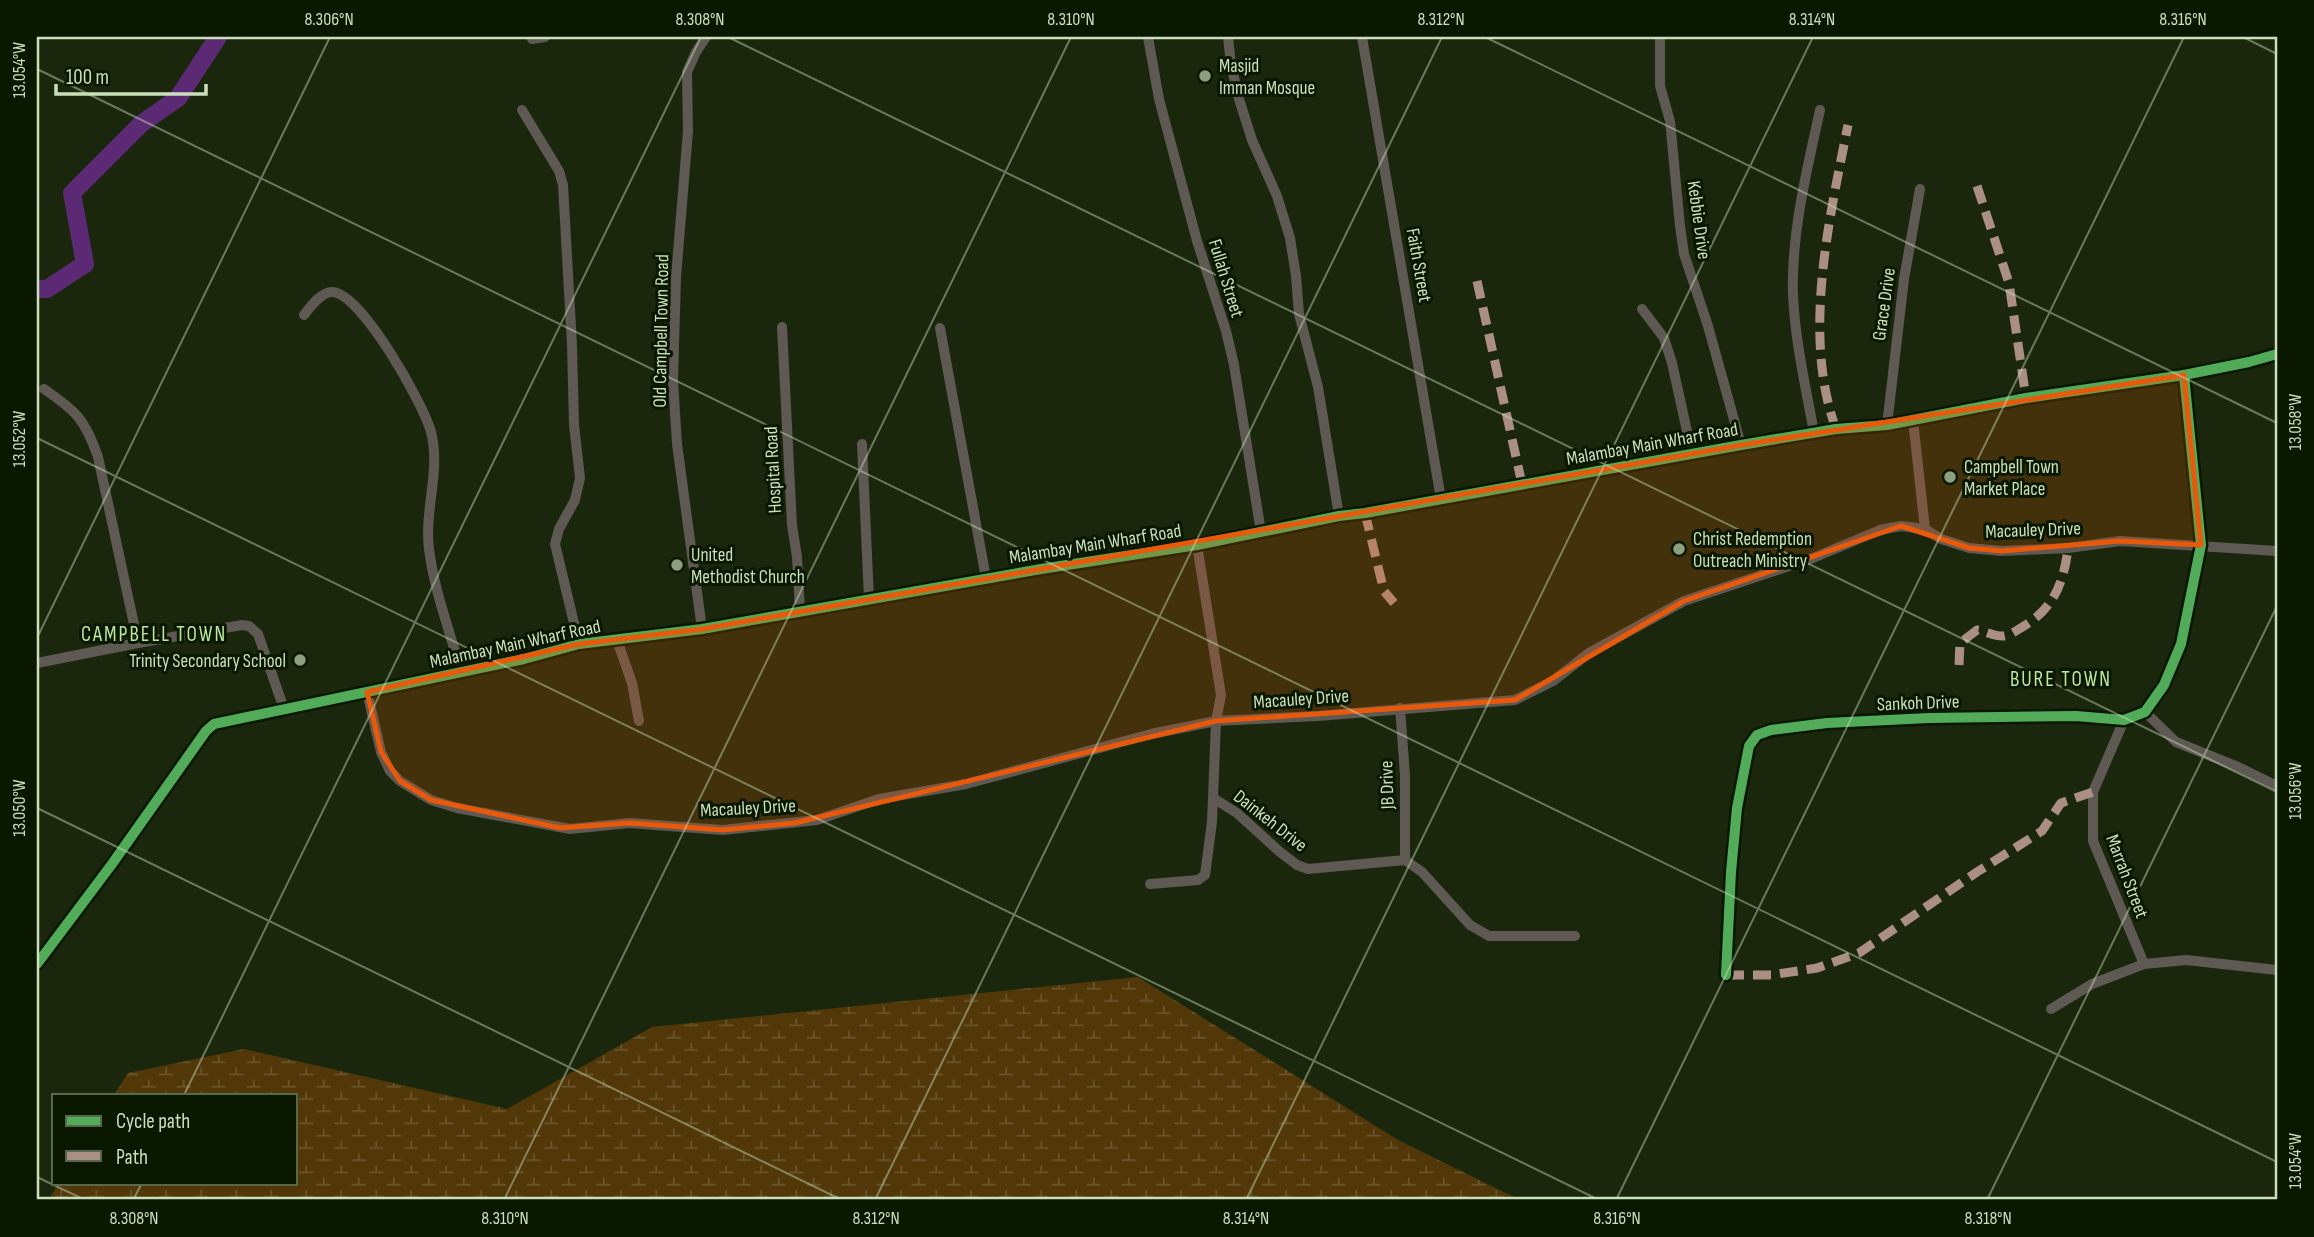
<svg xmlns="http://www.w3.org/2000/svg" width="2314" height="1237" viewBox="0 0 2314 1237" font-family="'Sofia Sans Condensed',sans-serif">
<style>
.wetland{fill:url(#wetland-marsh)}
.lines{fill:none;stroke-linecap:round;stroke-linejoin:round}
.river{stroke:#5c2975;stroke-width:18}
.minor{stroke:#5e5952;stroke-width:10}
.quiet{stroke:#ac8f84;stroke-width:9;stroke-dasharray:18 9;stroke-linecap:butt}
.cycleway-casing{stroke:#0a1800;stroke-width:15}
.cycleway{stroke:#51ab58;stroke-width:10}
.marked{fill:#e8590c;fill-opacity:0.2;stroke:#e8590c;stroke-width:5;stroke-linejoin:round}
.ticks{fill:none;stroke:#cadfbc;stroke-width:2;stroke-opacity:0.45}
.poi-dot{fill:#8c9f7e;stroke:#0a1800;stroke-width:2.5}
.labels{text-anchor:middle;stroke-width:6;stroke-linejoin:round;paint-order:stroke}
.poi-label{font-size:19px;fill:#cadfbc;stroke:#0a1800;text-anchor:start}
.street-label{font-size:19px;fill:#cadfbc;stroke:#0a1800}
.neighbourhood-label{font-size:21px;letter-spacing:2px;fill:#bce59e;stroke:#0a1800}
.neatline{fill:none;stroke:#cadfbc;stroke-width:2.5}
.ticks-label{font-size:18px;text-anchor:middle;fill:#cadfbc}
</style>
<defs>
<pattern id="wetland-marsh" width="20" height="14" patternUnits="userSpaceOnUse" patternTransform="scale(1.75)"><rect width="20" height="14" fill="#523809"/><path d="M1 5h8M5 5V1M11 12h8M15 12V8" fill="none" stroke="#6a542b"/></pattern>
</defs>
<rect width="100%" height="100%" fill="#1a270c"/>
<path class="wetland" d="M 1138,977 L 1398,1140 L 1520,1200 L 48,1200 L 59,1183 L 296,1183 L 296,1095 L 114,1095 L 128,1073 L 244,1049 L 507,1109 L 652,1027 Z"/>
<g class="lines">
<path class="river" d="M 37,289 L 47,289 L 85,264 L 72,193 L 141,124 L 178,98 L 218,37"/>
<g class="minor">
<path d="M 1148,37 L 1159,99 L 1197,241 L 1226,331 L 1234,365 L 1261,532"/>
<path d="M 1228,37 L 1231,65 L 1239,99 L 1252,140 L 1277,196 L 1290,238 L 1296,276 L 1299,314 L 1318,387 L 1339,516"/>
<path d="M 1362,37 L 1441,499"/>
<path d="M 1660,37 L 1660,86 L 1670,121 L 1680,226 L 1684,254 L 1708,326 L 1741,445"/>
<path d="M 532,39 L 545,37"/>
<path d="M 522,110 L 559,171 L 563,185 L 572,345 L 574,425 L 580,478 L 575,500 L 559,529 L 555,544 L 579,644"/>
<path d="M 1642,309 L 1664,338 L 1672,363 L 1692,454"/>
<path d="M 304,315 C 310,307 321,292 332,292 C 361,292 424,405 431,432 C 441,471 424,510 429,549 C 434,590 450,632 461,672"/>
<path d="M 782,327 L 792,525 L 797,557 L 800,611"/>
<path d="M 940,328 L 986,578"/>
<path d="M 44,389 C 76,411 85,419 98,457 L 138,643 L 242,625 L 249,626 L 258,634 L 284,709"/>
<path d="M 1913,420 L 1925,529"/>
<path d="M 1887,425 L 1904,279 L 1920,189"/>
<path d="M 1814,433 C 1806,388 1795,341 1793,295 C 1791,233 1807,170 1820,110"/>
<path d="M 862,444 L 869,599"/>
<path d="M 1197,545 L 1221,695 L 1216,721 L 1213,798 L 1237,813 L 1280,852 L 1297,865 L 1308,869 L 1405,860 L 1422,872 L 1470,925 L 1489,936 L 1575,936"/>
<path d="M 702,629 L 677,444 L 673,381 L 676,277 L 688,131 L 687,72 L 696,52 L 706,37"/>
<path d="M 617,640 L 632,683 L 639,721"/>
<path d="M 37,663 L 138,643"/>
<path d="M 367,692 L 381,752 L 390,771 L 400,781 L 431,800 L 457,808 L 570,829 L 629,823 L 723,830 L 817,820 L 879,799 L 966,784 L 1151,734 L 1216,721 L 1318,716 L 1515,700 L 1553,681 L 1589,653 L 1684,601 L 1813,558 L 1880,530 L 1901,526 L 1925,529 L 1941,539 L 1969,548 L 2002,551 L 2068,548 L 2120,541 L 2277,551"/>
<path d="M 1400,708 L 1405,775 L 1405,860"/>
<path d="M 2145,712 L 2176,742 L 2238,767 L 2277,786"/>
<path d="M 2124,720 L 2093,792 L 2093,841 L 2144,964"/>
<path d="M 1150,884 L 1198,880 L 1205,875 L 1212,822 L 1213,798"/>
<path d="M 37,964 L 112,864 L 206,731 L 214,724 L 524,659 L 579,644 L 702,629 L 1041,569 L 1197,545 L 1339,516 L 1365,513 L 1741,445 L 1836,429 L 1887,425 L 2026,398 L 2184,375 L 2249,362 L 2277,354"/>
<path d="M 1726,975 L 1731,872 L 1737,808 L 1749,746 L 1757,735 L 1771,730 L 1827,723 L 1929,718 L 2076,716 L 2124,720 L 2145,712 L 2164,685 L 2181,644 L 2201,545 L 2184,375"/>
<path d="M 2051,1009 L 2092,984 L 2144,964 L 2186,960 L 2277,970"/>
</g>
<g class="quiet">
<path d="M 1977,186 L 2009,283 L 2026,398"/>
<path d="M 1477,281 L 1522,484"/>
<path d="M 1836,429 C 1802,336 1829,220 1848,125"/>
<path d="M 1365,513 L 1384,591 L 1394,603"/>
<path d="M 1959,665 L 1960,643 L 1977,630 C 1986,631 1995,637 2004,636 C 2011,635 2017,630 2024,626 C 2054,608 2064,582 2068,548"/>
<path d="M 1726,975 L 1771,975 L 1817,968 L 1859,953 L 1977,872 L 2042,831 L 2061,803 L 2093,792"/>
</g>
<g class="cycleway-casing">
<g id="cycleway">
<path d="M 37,964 L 112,864 L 206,731 L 214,724 L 524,659 L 579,644 L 702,629 L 1041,569 L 1197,545 L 1339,516 L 1365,513 L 1741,445 L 1836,429 L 1887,425 L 2026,398 L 2184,375 L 2249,362 L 2277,354"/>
<path d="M 1726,975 L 1731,872 L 1737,808 L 1749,746 L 1757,735 L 1771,730 L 1827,723 L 1929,718 L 2076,716 L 2124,720 L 2145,712 L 2164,685 L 2181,644 L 2201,545 L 2184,375"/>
</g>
</g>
<use href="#cycleway" class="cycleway"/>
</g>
<path class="marked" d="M 2184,375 L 2201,545 L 2120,541 L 2002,551 L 1969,548 L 1901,526 L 1684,601 L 1515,700 L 1216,721 L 795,823 L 723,830 L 629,823 L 560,828 L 431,800 L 400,781 L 381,752 L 367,692 L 579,644 L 702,629 L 1741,445 Z"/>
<path class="ticks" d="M 728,37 L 2277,792M 1485,37 L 2277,423M 2243,37 L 2277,54M 37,69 L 2277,1162M 37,438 L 1599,1200M 37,638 L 330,37M 37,808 L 842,1200M 184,1095 L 701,37M 37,1177 L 85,1200M 133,1200 L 142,1183M 504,1200 L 1071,37M 875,1200 L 1442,37M 1246,1200 L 1813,37M 1616,1200 L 2184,37M 1987,1200 L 2277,606"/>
<g class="poi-dot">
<circle cx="1205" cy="76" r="7"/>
<circle cx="1950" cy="477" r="7"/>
<circle cx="1679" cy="549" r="7"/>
<circle cx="677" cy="565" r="7"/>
<circle cx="300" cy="660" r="7"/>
</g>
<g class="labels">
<g class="poi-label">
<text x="1219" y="72">Masjid<tspan x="1219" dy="22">Imman Mosque</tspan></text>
<text x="1964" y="473">Campbell Town<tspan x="1964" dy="22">Market Place</tspan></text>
<text x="1693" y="545">Christ Redemption<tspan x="1693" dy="22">Outreach Ministry</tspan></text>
<text x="691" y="561">United<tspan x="691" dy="22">Methodist Church</tspan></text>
<text x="286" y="667" text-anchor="end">Trinity Secondary School</text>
</g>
<g class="street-label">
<text transform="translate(1700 220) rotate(82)" y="7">Kebbie Drive</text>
<text transform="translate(1420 265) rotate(80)" y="7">Faith Street</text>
<text transform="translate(1227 278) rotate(73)" y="7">Fullah Street</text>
<text transform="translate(1883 304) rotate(-82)" y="7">Grace Drive</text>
<text transform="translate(660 331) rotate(-89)" y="7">Old Campbell Town Road</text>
<text transform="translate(1652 443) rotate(-10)" y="7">Malambay Main Wharf Road</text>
<text transform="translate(772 470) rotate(-93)" y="7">Hospital Road</text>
<text transform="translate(2033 529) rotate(-2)" y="7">Macauley Drive</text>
<text transform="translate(1095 543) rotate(-9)" y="7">Malambay Main Wharf Road</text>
<text transform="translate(515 643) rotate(-12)" y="7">Malambay Main Wharf Road</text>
<text transform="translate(1301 698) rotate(-4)" y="7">Macauley Drive</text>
<text transform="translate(1918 702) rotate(-2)" y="7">Sankoh Drive</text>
<text transform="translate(1386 785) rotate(-92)" y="7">JB Drive</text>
<text transform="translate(748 807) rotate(-3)" y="7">Macauley Drive</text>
<text transform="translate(1271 820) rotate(38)" y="7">Dainkeh Drive</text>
<text transform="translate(2128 876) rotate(69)" y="7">Marrah Street</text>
</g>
<g class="neighbourhood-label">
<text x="154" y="641">CAMPBELL TOWN</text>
<text x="2061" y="686">BURE TOWN</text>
</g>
</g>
<rect width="2314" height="1237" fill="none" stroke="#0a1800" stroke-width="77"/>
<rect x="52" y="1094" width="245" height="91" fill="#0a1800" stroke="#57684b" stroke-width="2"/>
<rect x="66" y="1116" width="35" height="10" fill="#51ab58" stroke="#57684b" stroke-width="2"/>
<text x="116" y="1128" font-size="21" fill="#cadfbc">Cycle path</text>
<rect x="66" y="1151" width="35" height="10" fill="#ac8f84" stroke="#57684b" stroke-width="2"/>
<text x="116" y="1164" font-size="21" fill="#cadfbc">Path</text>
<path d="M56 84v10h150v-10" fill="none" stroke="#cadfbc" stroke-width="3.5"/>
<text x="66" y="84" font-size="21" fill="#cadfbc" stroke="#0a1800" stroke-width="5" paint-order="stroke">100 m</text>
<rect x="38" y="38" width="2238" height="1160" class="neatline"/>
<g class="ticks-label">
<text x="329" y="25">8.306°N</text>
<text x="700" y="25">8.308°N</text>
<text x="1071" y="25">8.310°N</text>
<text x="1441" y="25">8.312°N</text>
<text x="1812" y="25">8.314°N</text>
<text x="2183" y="25">8.316°N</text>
<text transform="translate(19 70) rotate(-90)" y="6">13.054°W</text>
<text transform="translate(2295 422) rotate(-90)" y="6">13.058°W</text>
<text transform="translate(19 439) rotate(-90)" y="6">13.052°W</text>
<text transform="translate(2295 791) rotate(-90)" y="6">13.056°W</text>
<text transform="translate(19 808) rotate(-90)" y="6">13.050°W</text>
<text transform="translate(2295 1161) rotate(-90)" y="6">13.054°W</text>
<text x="134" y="1224">8.308°N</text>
<text x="505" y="1224">8.310°N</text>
<text x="876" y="1224">8.312°N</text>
<text x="1246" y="1224">8.314°N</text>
<text x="1617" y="1224">8.316°N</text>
<text x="1988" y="1224">8.318°N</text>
</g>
</svg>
